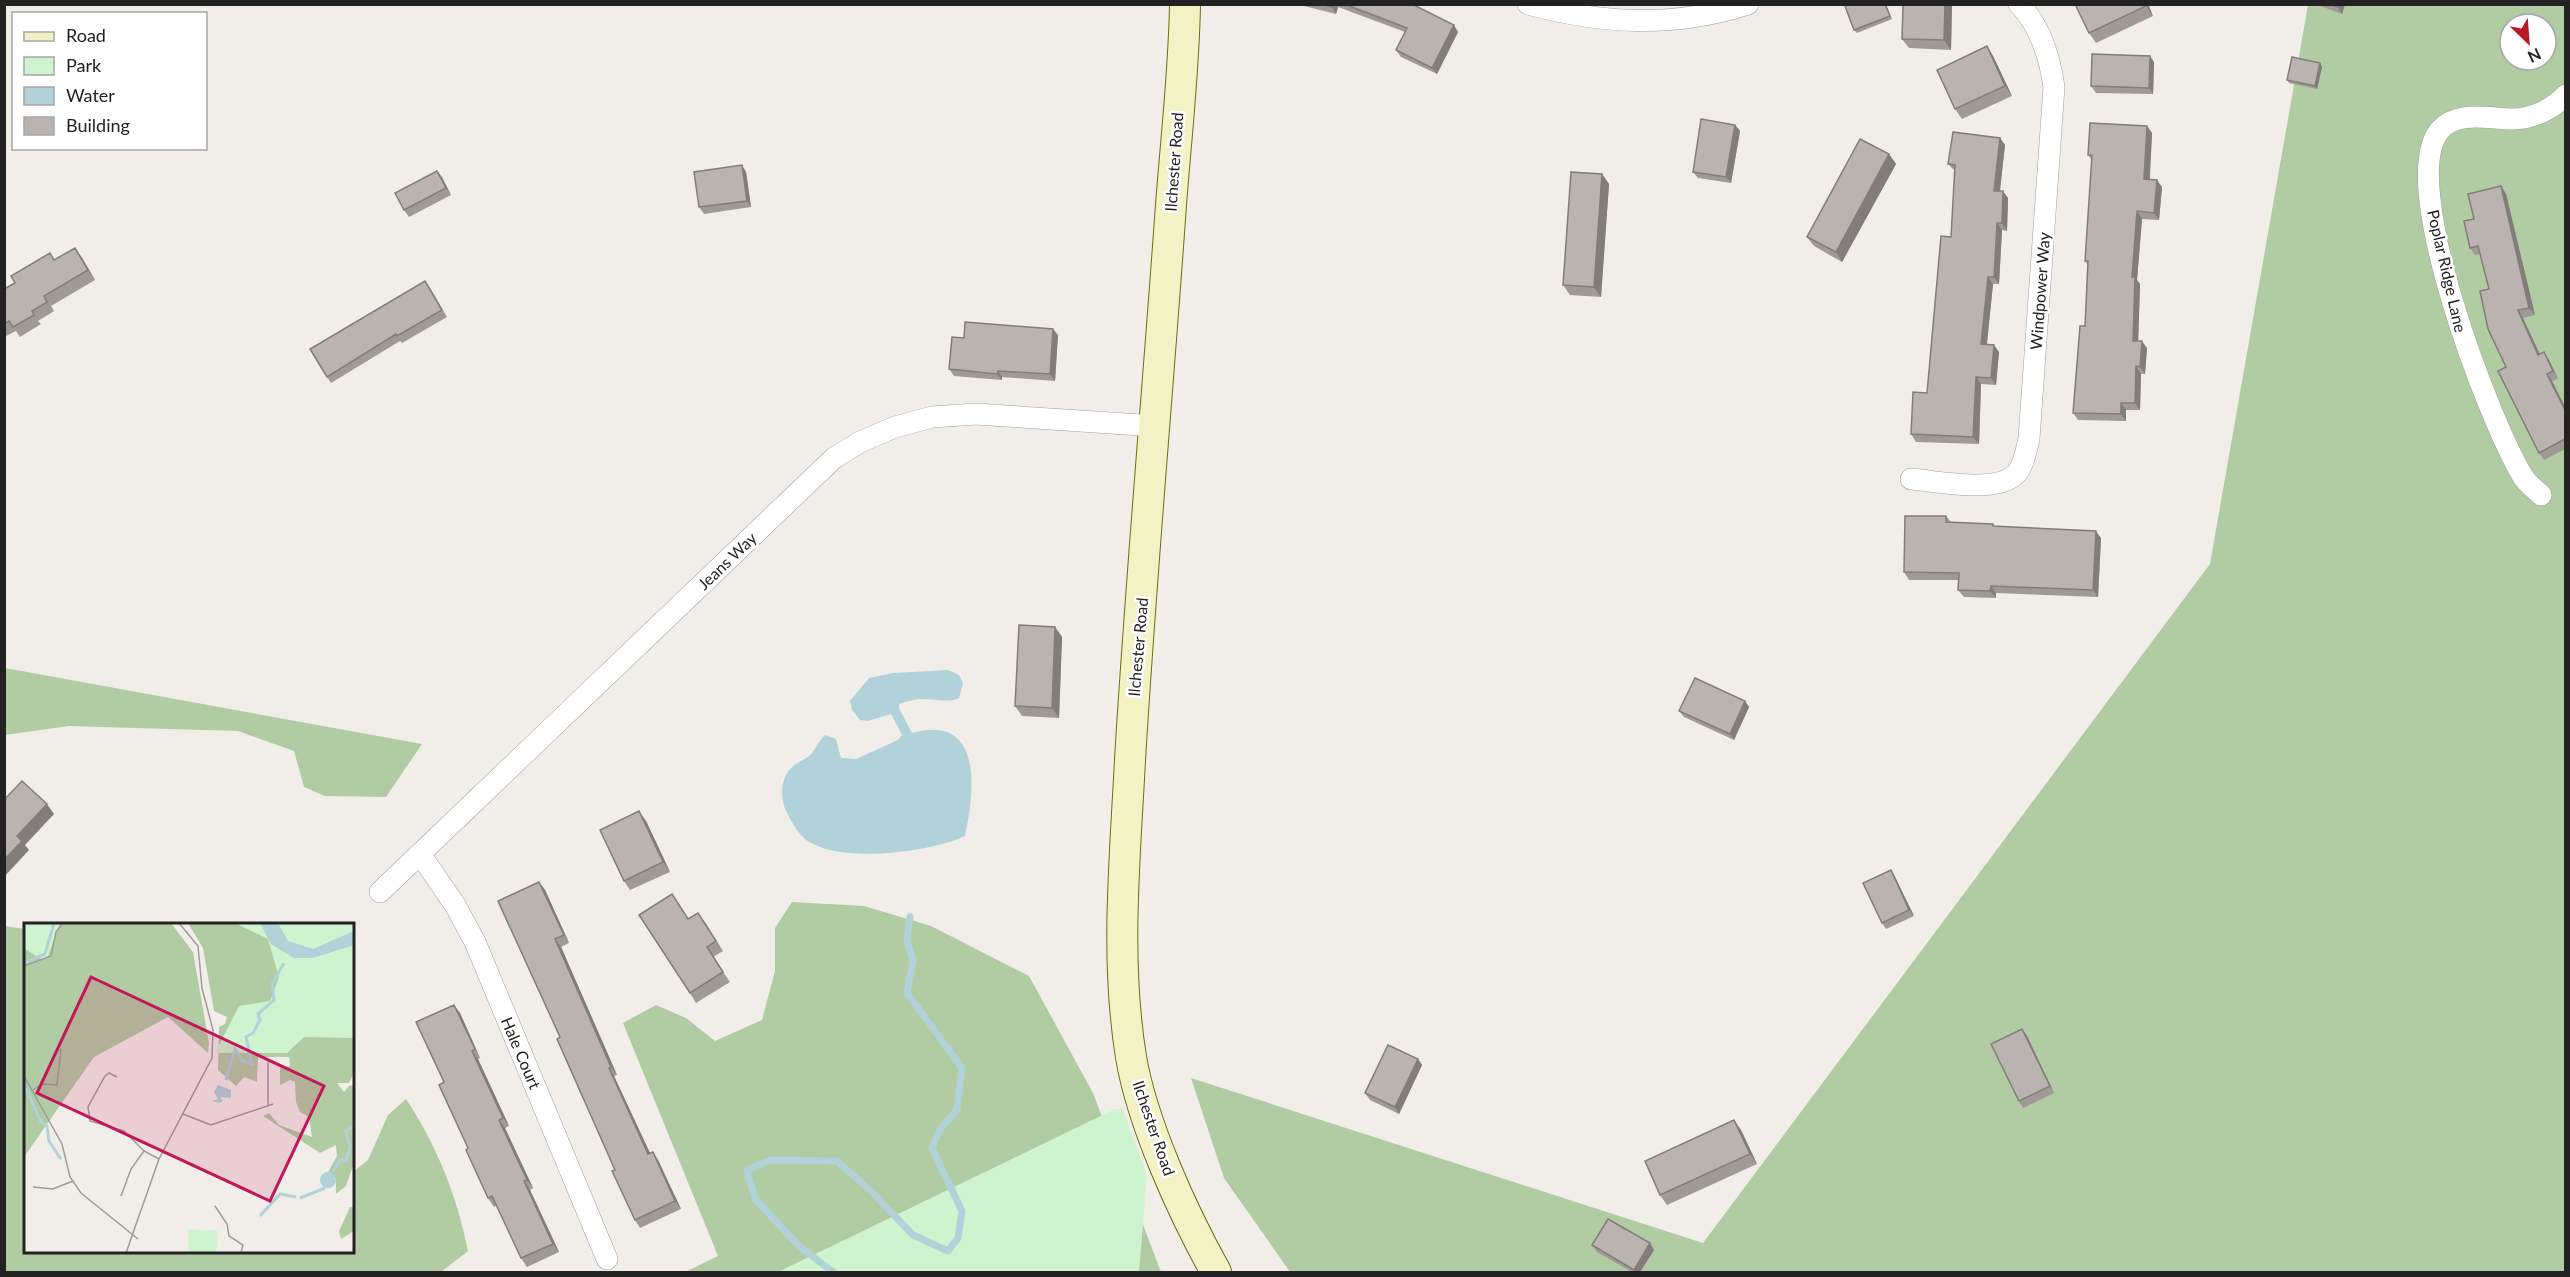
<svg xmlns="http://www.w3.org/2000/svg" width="2570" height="1277" viewBox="0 0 2570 1277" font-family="Lato,sans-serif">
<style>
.forest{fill:#b1cba3;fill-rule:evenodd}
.park{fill:#cdf4ce}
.water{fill:#b0d2d8}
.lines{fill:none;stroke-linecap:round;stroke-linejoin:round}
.stream{stroke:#b0d2d8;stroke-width:7}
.street-casing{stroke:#9f9f9f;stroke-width:22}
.secondary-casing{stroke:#6a6e13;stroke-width:32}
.street{stroke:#fff;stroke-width:21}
.secondary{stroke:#f3f2c5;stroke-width:30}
.wall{fill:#a09a96}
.shaded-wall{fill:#827d7a}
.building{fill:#bab3af;stroke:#827d7a;stroke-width:1.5}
.labels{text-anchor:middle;stroke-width:5;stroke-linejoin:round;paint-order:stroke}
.street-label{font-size:16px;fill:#222;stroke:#fff}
.inset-river{fill:none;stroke:#b0d2d8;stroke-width:3}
.inset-road{fill:none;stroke:#9e9c99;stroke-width:1.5}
.view{fill:#c2185b;fill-opacity:0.15;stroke:#c2185b;stroke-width:3}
.inset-edge{fill:none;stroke:#222;stroke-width:3}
</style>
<rect width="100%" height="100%" fill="#f1eee9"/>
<g class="forest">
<path d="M 2308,5 L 2565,5 L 2565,1272 L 1290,1272 L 1224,1178 L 1191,1078 L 1703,1243 L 2210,564 ZM 2510,24 L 2546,24 L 2546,60 L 2510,60 Z"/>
<path d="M 4,668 L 5,668 L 422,744 L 386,797 L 325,796 L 304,787 L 294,751 L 238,731 L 69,726 L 5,735 Z"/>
<path d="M 792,902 L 864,906 L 931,926 L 1029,976 L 1093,1093 L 1161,1272 L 685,1272 L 718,1256 L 623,1023 L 656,1005 L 686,1018 L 715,1041 L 762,1020 L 775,971 L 775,928 Z"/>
<path d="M 5,926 L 25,929 L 26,1252 L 352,1252 L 353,1172 L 368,1160 L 388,1115 L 406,1099 C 437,1146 457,1196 468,1251 L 441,1272 L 5,1272 Z"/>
</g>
<path class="park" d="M 1115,1109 L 1123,1109 L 1147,1176 L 1139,1272 L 778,1272 Z"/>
<path class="water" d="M 948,670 L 959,675 L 963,683 L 959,698 C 948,703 936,699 924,699 C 915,699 907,701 899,704 L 899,708 L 912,733 C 983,713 975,790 965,836 C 930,852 839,865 805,839 C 797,832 792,822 787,813 C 781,802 780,785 787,773 C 793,764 800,762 808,757 C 815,752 818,741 825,735 L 836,739 L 841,758 L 856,759 L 898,740 L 902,735 L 891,714 L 868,721 L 860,720 L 852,710 L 850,701 L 869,678 L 893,673 Z"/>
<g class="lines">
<path class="stream" d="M 833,1272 L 799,1246 L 755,1199 L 747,1170 L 771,1160 L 837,1161 L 873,1193 L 913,1235 L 948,1251 L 958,1238 L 962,1211 L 932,1148 L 940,1129 L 957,1110 L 962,1068 L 907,993 L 913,961 L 907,940 L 910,917"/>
<g class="street-casing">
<g id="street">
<path d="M 1528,4 C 1602,24 1674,28 1748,4"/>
<path d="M 1911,479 C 1937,481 1996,494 2016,474 C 2024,465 2026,451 2029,439 L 2054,87 C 2050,58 2040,26 2019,4"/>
<path d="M 2541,495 C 2535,489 2526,483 2522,475 C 2490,422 2396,180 2440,130 C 2458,110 2489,119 2513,119 C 2532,119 2553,109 2566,95"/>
<path d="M 420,854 L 455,905 L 475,942 L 607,1259"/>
<path d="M 380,892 L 834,458 L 860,442 L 895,427 L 932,417 L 976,414 L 1156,426"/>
</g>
</g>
<g class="secondary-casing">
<path id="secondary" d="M 1185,4 C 1184,71 1176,138 1171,205 C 1158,390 1141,575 1130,760 C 1125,859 1115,958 1131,1057 C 1142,1123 1183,1213 1216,1272"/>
</g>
<use href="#street" class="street"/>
<use href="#secondary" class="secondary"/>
</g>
<g class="wall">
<path d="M 1296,4 L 1412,4 L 1458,32 L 1437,74 L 1401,57 L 1396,50 L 1405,32 L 1338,7 L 1336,14 Z"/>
<path d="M 1849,4 L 1886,4 L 1892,19 L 1857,33 L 1854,30 Z"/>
<path d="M 1903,4 L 1952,4 L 1951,50 L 1909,48 L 1902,39 Z"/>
<path d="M 2148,4 L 2153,16 L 2096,43 L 2089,33 Z"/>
<path d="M 2315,4 L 2345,4 L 2342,14 Z"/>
<path d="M 1987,46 L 1993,56 L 2012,96 L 1962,119 L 1955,109 Z"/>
<path d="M 2154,62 L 2153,94 L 2096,93 L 2091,86 Z"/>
<path d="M 2320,63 L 2322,67 L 2317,89 L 2289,83 L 2287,80 Z"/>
<path d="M 1735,125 L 1740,131 L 1731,183 L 1698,178 L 1693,172 Z"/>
<path d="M 2147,126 L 2152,133 L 2150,179 L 2162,187 L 2159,220 L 2142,219 L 2137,280 L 2140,284 L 2138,341 L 2147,348 L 2145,374 L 2141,374 L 2140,410 L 2126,410 L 2126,421 L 2078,420 L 2073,413 L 2085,326 L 2088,265 L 2085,261 L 2092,160 L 2088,155 Z"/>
<path d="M 2000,138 L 2005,145 L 2000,191 L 2008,198 L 2007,231 L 2002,230 L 1999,284 L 1993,284 L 1987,344 L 1999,352 L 1996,385 L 1981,384 L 1979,444 L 1916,442 L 1911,434 L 1927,393 L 1951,237 L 1955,171 L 1948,164 Z"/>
<path d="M 1889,154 L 1896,164 L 1842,262 L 1814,246 L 1807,237 Z"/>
<path d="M 437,171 L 451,195 L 409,217 L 404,210 Z"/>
<path d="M 746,172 L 751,207 L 704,214 L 699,207 Z"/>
<path d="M 1602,174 L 1609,184 L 1601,297 L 1570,295 L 1563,285 Z"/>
<path d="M 2501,186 L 2506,194 L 2535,315 L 2523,318 L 2540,354 L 2544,352 L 2549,360 L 2558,379 L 2552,381 L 2565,407 L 2565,449 L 2544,460 L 2539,453 L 2489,289 L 2480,254 L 2475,255 L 2470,248 L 2474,219 Z"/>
<path d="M 82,258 L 95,280 L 51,306 L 54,311 L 38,321 L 41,324 L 20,337 L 16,331 L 4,337 L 4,289 L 55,260 Z"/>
<path d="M 430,288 L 447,317 L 402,343 L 400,341 L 331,383 L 327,377 Z"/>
<path d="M 1058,335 L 1055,381 L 1002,377 L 1002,380 L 954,376 L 949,369 L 964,338 Z"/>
<path d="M 1946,516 L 1951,522 L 2101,538 L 2098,597 L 1996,593 L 1996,598 L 1964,597 L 1958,590 L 1959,580 L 1909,580 L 1904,572 Z"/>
<path d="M 1055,627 L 1062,637 L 1059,718 L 1022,716 L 1015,706 Z"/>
<path d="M 1745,701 L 1749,707 L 1734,740 L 1684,717 L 1679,711 Z"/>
<path d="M 646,821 L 670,872 L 630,890 L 624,881 Z"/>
<path d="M 1891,870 L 1895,877 L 1914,916 L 1886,929 L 1882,923 Z"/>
<path d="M 539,882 L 545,890 L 569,943 L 561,947 L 617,1075 L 614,1076 L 650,1153 L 658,1160 L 681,1209 L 640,1228 L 635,1220 L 560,1037 Z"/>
<path d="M 688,919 L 705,922 L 723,951 L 713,957 L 730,982 L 696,1003 L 690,993 Z"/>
<path d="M 460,1013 L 480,1058 L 478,1059 L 509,1126 L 505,1128 L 533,1188 L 530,1190 L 559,1252 L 527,1267 L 521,1258 L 497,1205 L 494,1207 L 488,1198 L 444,1082 Z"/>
<path d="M 2022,1029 L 2027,1036 L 2054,1093 L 2023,1108 L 2019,1101 Z"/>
<path d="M 1418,1059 L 1422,1065 L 1399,1114 L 1370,1100 L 1365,1093 Z"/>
<path d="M 1734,1120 L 1741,1130 L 1757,1164 L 1667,1205 L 1660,1195 Z"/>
<path d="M 1592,1245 L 1654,1250 L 1640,1272 L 1632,1272 L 1597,1252 Z"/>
</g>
<g class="shaded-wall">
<path d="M 1332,4 L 1336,4 L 1338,7 L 1336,14 L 1332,7 Z"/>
<path d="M 1945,4 L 1952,4 L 1951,50 L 1944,40 Z"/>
<path d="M 2145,4 L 2148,4 L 2153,16 L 2146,6 Z"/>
<path d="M 2339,4 L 2345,4 L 2342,14 L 2338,7 Z"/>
<path d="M 1454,25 L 1458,32 L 1437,74 L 1432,68 Z"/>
<path d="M 1987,46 L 1993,56 L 2012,96 L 2005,86 Z"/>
<path d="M 2150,56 L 2154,62 L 2153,94 L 2149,88 Z"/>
<path d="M 2320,63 L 2322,67 L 2317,89 L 2315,86 Z"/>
<path d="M 1735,125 L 1740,131 L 1731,183 L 1726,177 Z"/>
<path d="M 2147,126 L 2152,133 L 2149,186 L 2144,179 Z"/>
<path d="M 2000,138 L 2005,145 L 1999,198 L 1994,191 Z"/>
<path d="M 1889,154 L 1896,164 L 1842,262 L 1836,252 Z"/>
<path d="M 742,165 L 746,172 L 751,207 L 747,201 Z"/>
<path d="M 437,171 L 442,177 L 451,195 L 446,188 Z"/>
<path d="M 1602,174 L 1609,184 L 1601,297 L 1594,287 Z"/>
<path d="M 2157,180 L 2162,187 L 2159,220 L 2154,213 Z"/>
<path d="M 2501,186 L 2506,194 L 2535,315 L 2529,308 Z"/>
<path d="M 2003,191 L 2008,198 L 2007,231 L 2002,223 Z"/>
<path d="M 2137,211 L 2142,219 L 2137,280 L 2140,284 L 2138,348 L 2133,341 L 2132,277 Z"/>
<path d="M 1997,223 L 2002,230 L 1999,284 L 1994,277 Z"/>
<path d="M 75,248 L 82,258 L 95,280 L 88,270 Z"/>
<path d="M 1988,277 L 1993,284 L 1986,351 L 1981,344 Z"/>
<path d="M 2518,310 L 2523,318 L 2543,362 L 2538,355 Z"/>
<path d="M 1053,329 L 1058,335 L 1055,381 L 1050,374 Z"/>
<path d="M 2142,341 L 2147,348 L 2145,374 L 2140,367 Z"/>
<path d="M 1994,345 L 1999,352 L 1996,385 L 1991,378 Z"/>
<path d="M 2544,352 L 2549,360 L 2558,379 L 2553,371 Z"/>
<path d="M 2136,366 L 2141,374 L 2140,410 L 2135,403 Z"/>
<path d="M 998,371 L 1002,377 L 1002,380 L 997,374 Z"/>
<path d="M 2547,374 L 2552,381 L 2565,407 L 2565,410 Z"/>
<path d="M 1976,377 L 1981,384 L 1979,444 L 1973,437 Z"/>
<path d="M 2121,403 L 2126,410 L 2126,421 L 2121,414 Z"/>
<path d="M 2096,531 L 2101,538 L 2098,597 L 2093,590 Z"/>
<path d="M 1991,586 L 1996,593 L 1996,598 L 1990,591 Z"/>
<path d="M 1055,627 L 1062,637 L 1059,718 L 1052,708 Z"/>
<path d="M 1745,701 L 1749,707 L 1734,740 L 1730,734 Z"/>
<path d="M 47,804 L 54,814 L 25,845 L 29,850 L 4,877 L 4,860 L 17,836 Z"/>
<path d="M 639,811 L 646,821 L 670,872 L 663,862 Z"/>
<path d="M 1891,870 L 1895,877 L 1914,916 L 1909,910 Z"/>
<path d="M 539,882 L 545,890 L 569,943 L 564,935 Z"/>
<path d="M 555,939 L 561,947 L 617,1075 L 611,1067 Z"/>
<path d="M 454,1005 L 460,1013 L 480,1058 L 475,1049 Z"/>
<path d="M 2022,1029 L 2027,1036 L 2054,1093 L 2050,1086 Z"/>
<path d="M 472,1051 L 478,1059 L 509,1126 L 503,1118 Z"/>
<path d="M 1418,1059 L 1422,1065 L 1399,1114 L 1395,1107 Z"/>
<path d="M 609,1068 L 614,1076 L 654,1162 L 648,1154 Z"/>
<path d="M 499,1120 L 505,1128 L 533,1188 L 527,1180 Z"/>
<path d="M 1734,1120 L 1741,1130 L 1757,1164 L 1750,1154 Z"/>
<path d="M 653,1152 L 658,1160 L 681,1209 L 675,1201 Z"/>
<path d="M 524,1181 L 530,1190 L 559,1252 L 553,1244 Z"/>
<path d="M 1650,1243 L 1654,1250 L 1640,1272 L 1636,1272 L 1634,1270 Z"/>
</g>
<g class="building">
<path d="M 1320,4 L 1332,4 L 1332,7 Z"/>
<path d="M 1344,4 L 1412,4 L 1454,25 L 1432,68 L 1396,50 L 1407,28 Z"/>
<path d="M 1849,4 L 1885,4 L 1890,16 L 1854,30 L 1845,6 Z"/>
<path d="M 1903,4 L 1945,4 L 1944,40 L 1902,39 Z"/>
<path d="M 2075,4 L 2145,4 L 2146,6 L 2089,33 Z"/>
<path d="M 2329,4 L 2339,4 L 2338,7 Z"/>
<path d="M 1987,46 L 2005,86 L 1955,109 L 1937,70 Z"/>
<path d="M 2092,54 L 2150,56 L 2149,88 L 2091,86 Z"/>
<path d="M 2292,57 L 2320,63 L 2315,86 L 2287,80 Z"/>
<path d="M 1701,119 L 1735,125 L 1726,177 L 1693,172 Z"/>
<path d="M 2090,123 L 2147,126 L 2144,179 L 2157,180 L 2154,213 L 2137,211 L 2132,277 L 2135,277 L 2133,341 L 2142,341 L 2140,367 L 2136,366 L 2135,403 L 2121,403 L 2121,414 L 2073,413 L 2080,326 L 2085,326 L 2088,261 L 2085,261 L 2092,155 L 2088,155 Z"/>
<path d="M 1953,132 L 2000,138 L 1994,191 L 2003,191 L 2002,223 L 1997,223 L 1994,277 L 1988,277 L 1981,344 L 1994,345 L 1991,378 L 1976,377 L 1973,437 L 1911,434 L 1913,392 L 1927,393 L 1941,236 L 1951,237 L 1955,165 L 1948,164 Z"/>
<path d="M 1860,139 L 1889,154 L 1836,252 L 1807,237 Z"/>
<path d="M 742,165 L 747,201 L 699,207 L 694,172 Z"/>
<path d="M 437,171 L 446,188 L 404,210 L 395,193 Z"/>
<path d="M 1571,172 L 1602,174 L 1594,287 L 1563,285 Z"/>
<path d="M 2501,186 L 2529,308 L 2518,310 L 2538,355 L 2544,352 L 2553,371 L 2547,374 L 2565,410 L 2565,439 L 2539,453 L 2498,371 L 2506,367 L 2488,329 L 2480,291 L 2489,289 L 2478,246 L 2470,248 L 2464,221 L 2474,219 L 2468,194 Z"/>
<path d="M 75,248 L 88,270 L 44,296 L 47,302 L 32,311 L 34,315 L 13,327 L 9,321 L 4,324 L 4,289 L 15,283 L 11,276 L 50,253 L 54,260 Z"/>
<path d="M 425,281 L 442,310 L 397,336 L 396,334 L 327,377 L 310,349 Z"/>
<path d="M 965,322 L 1053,329 L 1050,374 L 998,371 L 997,374 L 949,369 L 952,337 L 964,338 Z"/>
<path d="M 1905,516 L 1946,516 L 1946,522 L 1993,524 L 1993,526 L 2096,531 L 2093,590 L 1991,586 L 1990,591 L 1958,590 L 1959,573 L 1904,572 Z"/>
<path d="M 1019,625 L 1055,627 L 1052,708 L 1015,706 Z"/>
<path d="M 1695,678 L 1745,701 L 1730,734 L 1679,711 Z"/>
<path d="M 22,781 L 47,804 L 17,836 L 22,841 L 4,860 L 4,800 Z"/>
<path d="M 639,811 L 663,862 L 624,881 L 600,830 Z"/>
<path d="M 1891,870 L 1909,910 L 1882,923 L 1863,883 Z"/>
<path d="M 539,882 L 564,935 L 555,939 L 611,1067 L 609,1068 L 648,1154 L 653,1152 L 675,1201 L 635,1220 L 612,1171 L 615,1170 L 557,1039 L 560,1037 L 498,901 Z"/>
<path d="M 672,894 L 688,919 L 698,913 L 716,941 L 707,947 L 723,972 L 690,993 L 639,915 Z"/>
<path d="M 454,1005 L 475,1049 L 472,1051 L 503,1118 L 499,1120 L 527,1180 L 524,1181 L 553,1244 L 521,1258 L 492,1196 L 488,1198 L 466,1150 L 468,1148 L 439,1085 L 444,1082 L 416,1022 Z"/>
<path d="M 2022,1029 L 2050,1086 L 2019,1101 L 1991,1044 Z"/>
<path d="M 1388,1045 L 1418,1059 L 1395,1107 L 1365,1093 Z"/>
<path d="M 1734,1120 L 1750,1154 L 1660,1195 L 1645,1161 Z"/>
<path d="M 1608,1219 L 1650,1243 L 1634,1270 L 1592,1245 Z"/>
</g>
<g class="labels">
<g class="street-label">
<text transform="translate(1174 162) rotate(-86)" y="6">Ilchester Road</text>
<text transform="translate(2447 271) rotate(77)" y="6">Poplar Ridge Lane</text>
<text transform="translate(2040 291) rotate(-86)" y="6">Windpower Way</text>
<text transform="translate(727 561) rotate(-44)" y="6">Jeans Way</text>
<text transform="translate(1138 647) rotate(-85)" y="6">Ilchester Road</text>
<text transform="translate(521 1053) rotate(67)" y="6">Hale Court</text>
<text transform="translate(1154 1128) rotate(71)" y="6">Ilchester Road</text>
</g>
</g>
<g transform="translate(24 923)">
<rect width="330" height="330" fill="#f1eee9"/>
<path d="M 0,0 L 147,0 L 169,29 L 185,120 L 184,130 L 144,94 L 70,134 L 0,234 ZM 164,0 L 236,0 L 330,22 L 330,149 L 325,160 L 313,160 L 320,169 L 326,162 L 330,164 L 330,240 L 322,263 L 312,271 L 312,255 L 304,249 L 313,233 L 312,222 L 296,230 L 239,193 L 245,190 L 255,202 L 288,214 L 285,194 L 276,189 L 272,179 L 271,159 L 266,157 L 256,162 L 256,145 L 266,143 L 265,134 L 234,134 L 233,159 L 220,154 L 212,163 L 194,147 L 195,104 L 201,101 L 203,94 L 190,88 L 179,25 ZM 326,284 L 330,284 L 330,308 L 317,316 L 315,308 Z" fill="#b1cba3"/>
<path d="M 0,0 L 36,0 L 24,33 L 18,37 L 0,25 ZM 211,0 L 330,0 L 330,115 L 280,114 L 263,130 L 191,130 L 215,83 L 246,78 L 255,54 L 244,16 ZM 164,306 L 194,308 L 192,330 L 165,330 Z" fill="#cdf4ce"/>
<path d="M 236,0 L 254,0 L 264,18 L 289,26 L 330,8 L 330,22 L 289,35 L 270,35 L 247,21 ZM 194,162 L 207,167 L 207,175 L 196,174 L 199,178 L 196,180 L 188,178 L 194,176 L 190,169 ZM296 257a8 8 0 1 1 16 0a8 8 0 1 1-16 0Z" fill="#b0d2d8"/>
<path class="inset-river" d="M 0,40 L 21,31 L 30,0M 202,157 L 211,126 L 219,138 L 228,141 L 222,114 L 229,110 L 236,97 L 234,91 L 250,77 L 248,61 L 260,40M 0,161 L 17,199 L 23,203 L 25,218 L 37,236M 309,248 L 317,236 L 322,238 L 326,224 L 322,208 L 330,203M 276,275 L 301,265M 236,293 L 256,271 L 272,274"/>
<path class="inset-road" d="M 0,43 L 27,33 L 32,9 L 39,0M 0,153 L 38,221 L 46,254 L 57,270 L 114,316M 93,154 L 85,150 L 81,153 L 64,184 L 66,198 L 100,208 L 120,228 L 135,236M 9,167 L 18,161 L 33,162 L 37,126M 244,183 L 244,139M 159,191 L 187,202 L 249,181M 9,264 L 29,266 L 49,258M 97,273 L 107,246 L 120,228M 191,283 L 203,301 L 205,313 L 219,322 L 217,330M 102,330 L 135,236 L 188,135 L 189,107 L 178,65 L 174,23 L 155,0"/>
<path class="view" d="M 67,54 L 300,163 L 246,278 L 13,170 Z"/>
<rect width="330" height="330" class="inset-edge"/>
</g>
<rect width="2570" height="1277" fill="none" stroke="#222222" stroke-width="12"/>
<rect x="12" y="12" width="195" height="138" fill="#ffffff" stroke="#a7a7a7" stroke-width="1.5"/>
<rect x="24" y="32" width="30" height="9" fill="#f3f2c5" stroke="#a7a7a7" stroke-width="1.5"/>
<text x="66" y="42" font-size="18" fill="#222222">Road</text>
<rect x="24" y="57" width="30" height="18" fill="#cdf4ce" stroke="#a7a7a7" stroke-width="1.5"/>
<text x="66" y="72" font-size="18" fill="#222222">Park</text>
<rect x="24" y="87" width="30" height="18" fill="#b0d2d8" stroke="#a7a7a7" stroke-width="1.5"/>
<text x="66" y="102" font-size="18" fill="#222222">Water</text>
<rect x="24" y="117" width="30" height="18" fill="#bab3af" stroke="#a7a7a7" stroke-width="1.5"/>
<text x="66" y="132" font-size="18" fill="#222222">Building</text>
<g transform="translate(2528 42) rotate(155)"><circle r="28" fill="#ffffff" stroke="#a7a7a7" stroke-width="1.5"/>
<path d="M0-4.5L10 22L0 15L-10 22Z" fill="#ba1923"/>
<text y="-9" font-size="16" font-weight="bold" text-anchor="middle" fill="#222222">N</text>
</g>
</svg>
